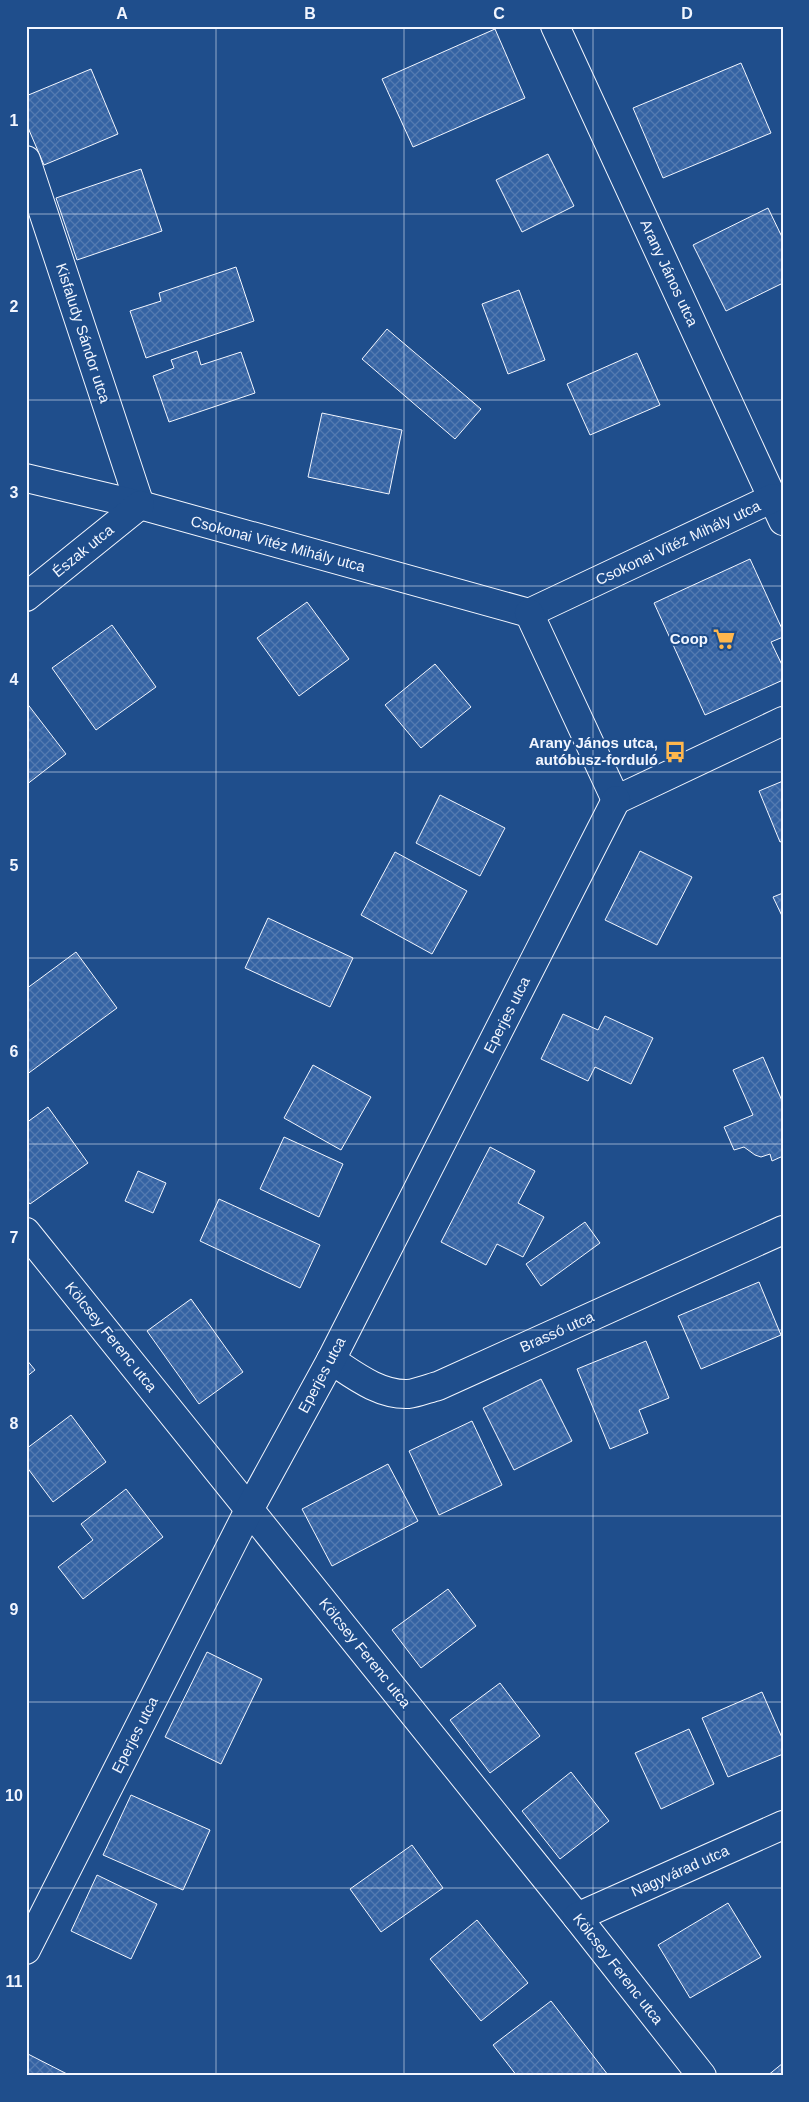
<svg xmlns="http://www.w3.org/2000/svg" width="809" height="2102" viewBox="0 0 809 2102" font-family="Arial,sans-serif">
<style>
.building{fill:url(#building-cross-hatch);stroke:#f2f6ff}
.lines{fill:none;stroke-linecap:round;stroke-linejoin:round}
.minor-casing{stroke:#f2f6ff;stroke-width:30}
.minor{stroke:#1f4e8c;stroke-width:28}
.grid{fill:none;stroke:#f2f6ff;stroke-width:1;stroke-opacity:0.55}
.labels{text-anchor:middle;stroke-width:4;stroke-linejoin:round;paint-order:stroke}
.street-label{font-size:15px;fill:#f2f6ff;stroke:#1f4e8c}
.poi-label{font-size:15px;font-weight:bold;fill:#f2f6ff;stroke:#1f4e8c;text-anchor:end}
.neatline{fill:none;stroke:#f2f6ff;stroke-width:2}
.grid-label{font-size:16px;text-anchor:middle;font-weight:bold;fill:#f2f6ff}
</style>
<defs>
<pattern id="building-cross-hatch" width="8" height="8" patternUnits="userSpaceOnUse" patternTransform="scale(1.25)"><rect width="8" height="8" fill="#3563a3"/><path d="M0 0l8 8M0 8l8-8" fill="none" stroke="#537ab1"/></pattern>
</defs>
<rect width="100%" height="100%" fill="#1f4e8c"/>
<g class="building">
<path d="M 495,29 L 525,98 L 413,147 L 382,79 Z"/>
<path d="M 741,63 L 771,133 L 663,178 L 633,108 Z"/>
<path d="M 91,69 L 118,134 L 44,165 L 26,123 L 26,96 Z"/>
<path d="M 548,154 L 574,206 L 522,232 L 496,180 Z"/>
<path d="M 141,169 L 162,231 L 77,260 L 56,198 Z"/>
<path d="M 768,208 L 783,239 L 783,283 L 726,311 L 693,245 Z"/>
<path d="M 236,267 L 254,321 L 146,358 L 130,311 L 161,301 L 159,293 Z"/>
<path d="M 519,290 L 545,360 L 508,374 L 482,304 Z"/>
<path d="M 387,329 L 481,409 L 455,439 L 362,359 Z"/>
<path d="M 197,351 L 201,365 L 241,352 L 255,393 L 169,422 L 153,376 L 174,368 L 171,360 Z"/>
<path d="M 637,353 L 660,405 L 590,435 L 567,384 Z"/>
<path d="M 322,413 L 402,430 L 389,494 L 308,477 Z"/>
<path d="M 750,559 L 783,631 L 783,637 L 771,642 L 783,667 L 783,680 L 705,715 L 654,603 Z"/>
<path d="M 307,602 L 349,659 L 299,696 L 257,638 Z"/>
<path d="M 112,625 L 156,687 L 96,730 L 52,668 Z"/>
<path d="M 435,664 L 471,707 L 421,748 L 385,705 Z"/>
<path d="M 26,702 L 66,754 L 26,785 Z"/>
<path d="M 783,781 L 783,841 L 780,842 L 759,791 Z"/>
<path d="M 440,795 L 505,828 L 480,876 L 416,843 Z"/>
<path d="M 640,851 L 692,877 L 657,945 L 605,920 Z"/>
<path d="M 395,852 L 467,891 L 432,954 L 361,915 Z"/>
<path d="M 783,893 L 783,918 L 773,897 Z"/>
<path d="M 268,918 L 353,958 L 330,1007 L 245,968 Z"/>
<path d="M 76,952 L 117,1008 L 26,1075 L 26,989 Z"/>
<path d="M 563,1014 L 598,1030 L 605,1016 L 653,1038 L 631,1084 L 595,1067 L 588,1081 L 541,1059 Z"/>
<path d="M 763,1057 L 783,1103 L 783,1156 L 772,1161 L 770,1154 L 761,1157 L 755,1155 L 744,1147 L 734,1150 L 724,1127 L 753,1115 L 733,1070 Z"/>
<path d="M 313,1065 L 371,1097 L 341,1150 L 284,1118 Z"/>
<path d="M 48,1107 L 88,1163 L 30,1204 L 26,1199 L 26,1123 Z"/>
<path d="M 284,1137 L 343,1164 L 319,1217 L 260,1189 Z"/>
<path d="M 490,1147 L 535,1171 L 518,1203 L 544,1217 L 523,1257 L 497,1244 L 486,1265 L 441,1242 Z"/>
<path d="M 138,1171 L 166,1183 L 153,1213 L 125,1201 Z"/>
<path d="M 219,1199 L 320,1245 L 300,1288 L 200,1241 Z"/>
<path d="M 585,1222 L 600,1243 L 541,1286 L 526,1264 Z"/>
<path d="M 759,1282 L 781,1335 L 701,1369 L 678,1316 Z"/>
<path d="M 191,1299 L 243,1372 L 199,1404 L 147,1331 Z"/>
<path d="M 646,1341 L 669,1398 L 639,1410 L 648,1433 L 610,1449 L 577,1369 Z"/>
<path d="M 26,1359 L 35,1370 L 26,1377 Z"/>
<path d="M 541,1379 L 572,1441 L 514,1470 L 483,1408 Z"/>
<path d="M 71,1415 L 106,1462 L 53,1502 L 26,1466 L 26,1449 Z"/>
<path d="M 472,1421 L 502,1485 L 439,1515 L 409,1451 Z"/>
<path d="M 388,1464 L 418,1521 L 332,1566 L 302,1509 Z"/>
<path d="M 126,1489 L 163,1537 L 83,1599 L 58,1567 L 93,1540 L 81,1524 Z"/>
<path d="M 448,1589 L 476,1626 L 421,1668 L 392,1630 Z"/>
<path d="M 207,1652 L 262,1679 L 221,1764 L 165,1737 Z"/>
<path d="M 500,1683 L 540,1736 L 490,1773 L 450,1720 Z"/>
<path d="M 762,1692 L 783,1740 L 783,1754 L 728,1777 L 702,1718 Z"/>
<path d="M 689,1729 L 714,1784 L 661,1809 L 635,1753 Z"/>
<path d="M 571,1772 L 609,1821 L 560,1859 L 522,1811 Z"/>
<path d="M 131,1795 L 210,1830 L 183,1890 L 103,1855 Z"/>
<path d="M 412,1845 L 443,1888 L 381,1932 L 350,1889 Z"/>
<path d="M 97,1875 L 157,1904 L 131,1959 L 71,1931 Z"/>
<path d="M 728,1903 L 761,1957 L 690,1998 L 658,1945 Z"/>
<path d="M 477,1920 L 528,1983 L 481,2021 L 430,1959 Z"/>
<path d="M 551,2001 L 608,2075 L 608,2076 L 517,2076 L 493,2045 Z"/>
<path d="M 26,2053 L 71,2076 L 26,2076 Z"/>
<path d="M 783,2063 L 783,2076 L 767,2076 Z"/>
</g>
<g class="lines">
<g class="minor-casing">
<g id="minor">
<path d="M 555,26 L 783,521"/>
<path d="M 26,160 L 140,505"/>
<path d="M 26,478 L 140,505 L 529,613 L 773,498"/>
<path d="M 26,597 L 140,505"/>
<path d="M 529,613 L 616,800 L 783,721"/>
<path d="M 26,1232 L 577,1917 L 702,2076"/>
<path d="M 331,1360 C 354,1375 379,1395 408,1394 C 418,1393 429,1388 438,1386 L 783,1230"/>
<path d="M 577,1917 L 783,1825"/>
<path d="M 26,1950 L 250,1508 L 331,1360 L 616,800"/>
</g>
</g>
<use href="#minor" class="minor"/>
</g>
<path class="grid" d="M 216,26 L 216,2076M 404,26 L 404,2076M 593,26 L 593,2076M 26,214 L 783,214M 26,400 L 783,400M 26,586 L 783,586M 26,772 L 783,772M 26,958 L 783,958M 26,1144 L 783,1144M 26,1330 L 783,1330M 26,1516 L 783,1516M 26,1702 L 783,1702M 26,1888 L 783,1888"/>
<defs>
<g id="supermarket-bare" transform="scale(1.725)"><path d="M-6-5.5h2.5l.6 2H6L4.5 2H-2.5L-4.4-4H-6ZM-1.5 3.2a1.3 1.3 0 1 0 .1 0ZM3 3.2a1.3 1.3 0 1 0 .1 0Z" fill="#ffb74d" stroke="#1f4e8c" stroke-width="2.5" paint-order="stroke"/></g>
<g id="bus-bare" transform="scale(1.725)"><path d="M-5-6H5V4H4V6H2V4H-2V6H-4V4H-5ZM-3.5-4V0h7V-4ZM-3.5 1.2v1.5H-2V1.2ZM2 1.2v1.5H3.5V1.2Z" fill="#ffb74d" stroke="#1f4e8c" stroke-width="2.5" paint-order="stroke"/></g>
</defs>
<g fill-rule="evenodd">
<use href="#supermarket-bare" x="724" y="639"/>
<use href="#bus-bare" x="675" y="752"/>
</g>
<g class="labels">
<g class="street-label">
<text transform="translate(669 273) rotate(65)" y="5">Arany János utca</text>
<text transform="translate(83 333) rotate(72)" y="5">Kisfaludy Sándor utca</text>
<text transform="translate(678 543) rotate(-25)" y="5">Csokonai Vitéz Mihály utca</text>
<text transform="translate(278 544) rotate(15)" y="5">Csokonai Vitéz Mihály utca</text>
<text transform="translate(83 551) rotate(-39)" y="5">Észak utca</text>
<text transform="translate(507 1015) rotate(-63)" y="5">Eperjes utca</text>
<text transform="translate(557 1332) rotate(-24)" y="5">Brassó utca</text>
<text transform="translate(111 1337) rotate(51)" y="5">Kölcsey Ferenc utca</text>
<text transform="translate(322 1375) rotate(-62)" y="5">Eperjes utca</text>
<text transform="translate(365 1653) rotate(51)" y="5">Kölcsey Ferenc utca</text>
<text transform="translate(135 1735) rotate(-63)" y="5">Eperjes utca</text>
<text transform="translate(680 1871) rotate(-24)" y="5">Nagyvárad utca</text>
<text transform="translate(618 1969) rotate(52)" y="5">Kölcsey Ferenc utca</text>
</g>
<g class="poi-label">
<text x="708" y="644">Coop</text>
<text x="658" y="748">Arany János utca,<tspan x="658" dy="17">autóbusz-forduló</tspan></text>
</g>
</g>
<rect width="809" height="2102" fill="none" stroke="#1f4e8c" stroke-width="55"/>
<rect x="28" y="28" width="754" height="2046" class="neatline"/>
<g class="grid-label">
<text x="122" y="19">A</text>
<text x="310" y="19">B</text>
<text x="499" y="19">C</text>
<text x="687" y="19">D</text>
<text x="14" y="126">1</text>
<text x="14" y="312">2</text>
<text x="14" y="498">3</text>
<text x="14" y="685">4</text>
<text x="14" y="871">5</text>
<text x="14" y="1057">6</text>
<text x="14" y="1243">7</text>
<text x="14" y="1429">8</text>
<text x="14" y="1615">9</text>
<text x="14" y="1801">10</text>
<text x="14" y="1987">11</text>
</g>
</svg>
